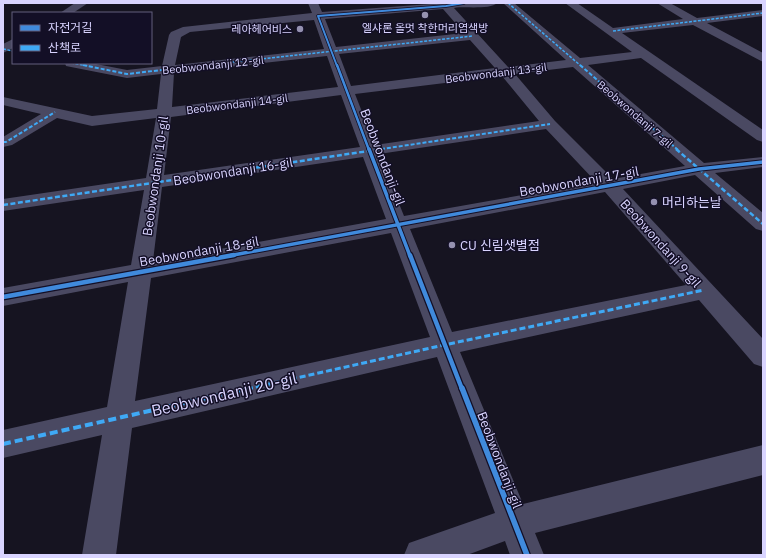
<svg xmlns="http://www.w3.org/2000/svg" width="766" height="558" viewBox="0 0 766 558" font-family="'IBM Plex Sans','Noto Sans KR',sans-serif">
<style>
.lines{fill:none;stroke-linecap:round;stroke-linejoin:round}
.minor{fill:#4a4962;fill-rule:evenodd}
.quiet-far4{stroke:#3fa9f5;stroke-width:1.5;stroke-dasharray:3 1.5;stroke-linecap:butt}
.quiet-far3{stroke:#3fa9f5;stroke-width:2;stroke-dasharray:4 2;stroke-linecap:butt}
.quiet-far2{stroke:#3fa9f5;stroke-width:2.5;stroke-dasharray:5 2.5;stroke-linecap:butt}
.quiet-far1{stroke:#3fa9f5;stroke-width:3;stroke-dasharray:6 3;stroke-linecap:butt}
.quiet{stroke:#3fa9f5;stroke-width:4;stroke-dasharray:8 4;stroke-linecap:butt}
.cycleway-far4-casing{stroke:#130f26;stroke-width:3.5}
.cycleway-far3-casing{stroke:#130f26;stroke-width:4}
.cycleway-far2-casing{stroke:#130f26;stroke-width:5.5}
.cycleway-far1-casing{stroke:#130f26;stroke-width:7}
.cycleway-casing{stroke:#130f26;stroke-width:8}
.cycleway-far4{stroke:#408adc;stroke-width:2}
.cycleway-far3{stroke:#408adc;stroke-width:2.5}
.cycleway-far2{stroke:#408adc;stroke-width:3.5}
.cycleway-far1{stroke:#408adc;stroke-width:4.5}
.cycleway{stroke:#408adc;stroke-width:5.5}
.poi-dot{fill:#9591b1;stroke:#130f26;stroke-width:1.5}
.labels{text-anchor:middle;stroke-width:3;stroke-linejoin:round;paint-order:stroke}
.far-poi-label{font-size:11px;fill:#d9d4ff;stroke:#130f26}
.far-street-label{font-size:11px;fill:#d9d4ff;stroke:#130f26}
.street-label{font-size:13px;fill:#d9d4ff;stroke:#130f26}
.poi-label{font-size:13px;fill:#d9d4ff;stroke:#130f26;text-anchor:start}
.near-street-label{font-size:16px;fill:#d9d4ff;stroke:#130f26}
</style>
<rect width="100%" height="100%" fill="#161421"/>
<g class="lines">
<g class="minor">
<path d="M 75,3 L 88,3 L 73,13 L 60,13 Z"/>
<path d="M 308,3 L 318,3 L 322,12 L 444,3 L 497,3 C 491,10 464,6 454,8 L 508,67 L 566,60 L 503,3 L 514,3 L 580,58 L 632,52 L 565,3 L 577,3 L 613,28 L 683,19 L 657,3 L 670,3 L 697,18 L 763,10 L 763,16 L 707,23 L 763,53 L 763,62 L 693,25 L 622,33 L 763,130 L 763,142 L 757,140 L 641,58 L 588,65 L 704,163 L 763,157 L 763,167 L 715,173 L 763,213 L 763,231 L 756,229 L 695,175 L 623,189 L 763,339 L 763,367 L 754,364 L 699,300 L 460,352 L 523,504 L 763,445 L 763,475 L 535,533 L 544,555 L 510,555 L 505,541 L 467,555 L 404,555 L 409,543 L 495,513 L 437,357 L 132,428 L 116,555 L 82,555 L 102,435 L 3,458 L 3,430 L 107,407 L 128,282 L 3,306 L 3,288 L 131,265 L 144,190 L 3,211 L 3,199 L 146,178 L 156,118 L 92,126 L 57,118 L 12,145 L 3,147 L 3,137 L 41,114 L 3,105 L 3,97 L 92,116 L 157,109 L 161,74 L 127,78 L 71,67 L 66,66 L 65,63 L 91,63 L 127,70 L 162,66 L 169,35 L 171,32 L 183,27 L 312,13 ZM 443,9 L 464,33 L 336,47 L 325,19 ZM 314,20 L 324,49 L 175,65 L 181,37 L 190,32 ZM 470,40 L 495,68 L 351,86 L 339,54 ZM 327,56 L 338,87 L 172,107 L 174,73 ZM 573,67 L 685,166 L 613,179 L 555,121 L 515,74 ZM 502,76 L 539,121 L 375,145 L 355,94 ZM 341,95 L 360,147 L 164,175 L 171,117 ZM 546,129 L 596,182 L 404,216 L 379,154 ZM 363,157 L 386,219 L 153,261 L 162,187 ZM 605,192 L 686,285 L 452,332 L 410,229 ZM 391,233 L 430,337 L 135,401 L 151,278 Z"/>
<path d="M 13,39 L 13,48 L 3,53 L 3,44 Z"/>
</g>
<g class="quiet-far4">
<path d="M 508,3 L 581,66"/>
<path d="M 613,31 L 763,13"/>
<path d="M 3,49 L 13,51"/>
<path d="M 71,63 L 89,66"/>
<path d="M 196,66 L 473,36"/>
</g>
<g class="quiet-far3">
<path d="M 83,65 L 127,74 L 205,65"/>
<path d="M 580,65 L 678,150"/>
<path d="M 3,142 L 6,142 L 55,112"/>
<path d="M 375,150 L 550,124"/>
</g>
<g class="quiet-far2">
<path d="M 676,149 L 763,224"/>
<path d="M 3,205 L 382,149"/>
</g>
<path class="quiet-far1" d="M 247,389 L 444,345 L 704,290"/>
<path class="quiet" d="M 3,444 L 251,388"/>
<g class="cycleway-far4-casing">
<path id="cycleway-far4" d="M 337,66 L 318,16 L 446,6 L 464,3"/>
</g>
<g class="cycleway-far3-casing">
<path id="cycleway-far3" d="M 337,65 L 369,150"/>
</g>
<g class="cycleway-far2-casing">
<g id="cycleway-far2">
<path d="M 369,149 L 410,256"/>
<path d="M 228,256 L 699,169 L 763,162"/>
</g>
</g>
<g class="cycleway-far1-casing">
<g id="cycleway-far1">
<path d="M 410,255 L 462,389"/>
<path d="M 3,297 L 234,255"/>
</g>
</g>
<g class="cycleway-casing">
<path id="cycleway" d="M 462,388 L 527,555"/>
</g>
<use href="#cycleway-far4" class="cycleway-far4"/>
<use href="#cycleway-far3" class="cycleway-far3"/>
<use href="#cycleway-far2" class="cycleway-far2"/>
<use href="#cycleway-far1" class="cycleway-far1"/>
<use href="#cycleway" class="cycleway"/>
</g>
<g class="poi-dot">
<circle cx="425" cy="15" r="4"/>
<circle cx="300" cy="29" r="4"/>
<circle cx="654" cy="202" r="4"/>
<circle cx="452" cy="245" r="4"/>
</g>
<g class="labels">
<g class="far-poi-label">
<text x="425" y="32">엘샤론 올멋 착한머리염색방</text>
<text x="292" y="33" text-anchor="end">레아헤어비스</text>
</g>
<g class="far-street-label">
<text transform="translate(213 65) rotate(-6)" y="4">Beobwondanji 12-gil</text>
<text transform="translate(496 73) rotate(-7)" y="4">Beobwondanji 13-gil</text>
<text transform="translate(237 104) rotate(-7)" y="4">Beobwondanji 14-gil</text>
<text transform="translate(635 114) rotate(41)" y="4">Beobwondanji 7-gil</text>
</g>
<g class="street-label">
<text transform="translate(383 157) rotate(69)" y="5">Beobwondanji-gil</text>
<text transform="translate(233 171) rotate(-9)" y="5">Beobwondanji 16-gil</text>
<text transform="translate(155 176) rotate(-82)" y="5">Beobwondanji 10-gil</text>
<text transform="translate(579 181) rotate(-10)" y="5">Beobwondanji 17-gil</text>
<text transform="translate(661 243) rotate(48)" y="5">Beobwondanji 9-gil</text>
<text transform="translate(199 251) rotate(-10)" y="5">Beobwondanji 18-gil</text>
<text transform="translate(500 460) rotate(69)" y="5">Beobwondanji-gil</text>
</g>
<g class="poi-label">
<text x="662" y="207">머리하는날</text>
<text x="460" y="250">CU 신림샛별점</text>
</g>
<g class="near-street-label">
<text transform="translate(224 394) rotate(-13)" y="6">Beobwondanji 20-gil</text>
</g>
</g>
<rect width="766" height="558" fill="none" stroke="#d9d4ff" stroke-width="8"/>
<rect x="12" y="12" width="140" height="52" fill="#130f26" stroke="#625e7d"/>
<rect x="20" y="25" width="20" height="6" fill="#408adc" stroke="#625e7d"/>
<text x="48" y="32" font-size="12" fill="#d9d4ff">자전거길</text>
<rect x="20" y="45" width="20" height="6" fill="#3fa9f5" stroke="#625e7d"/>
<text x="48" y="52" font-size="12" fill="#d9d4ff">산책로</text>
</svg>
